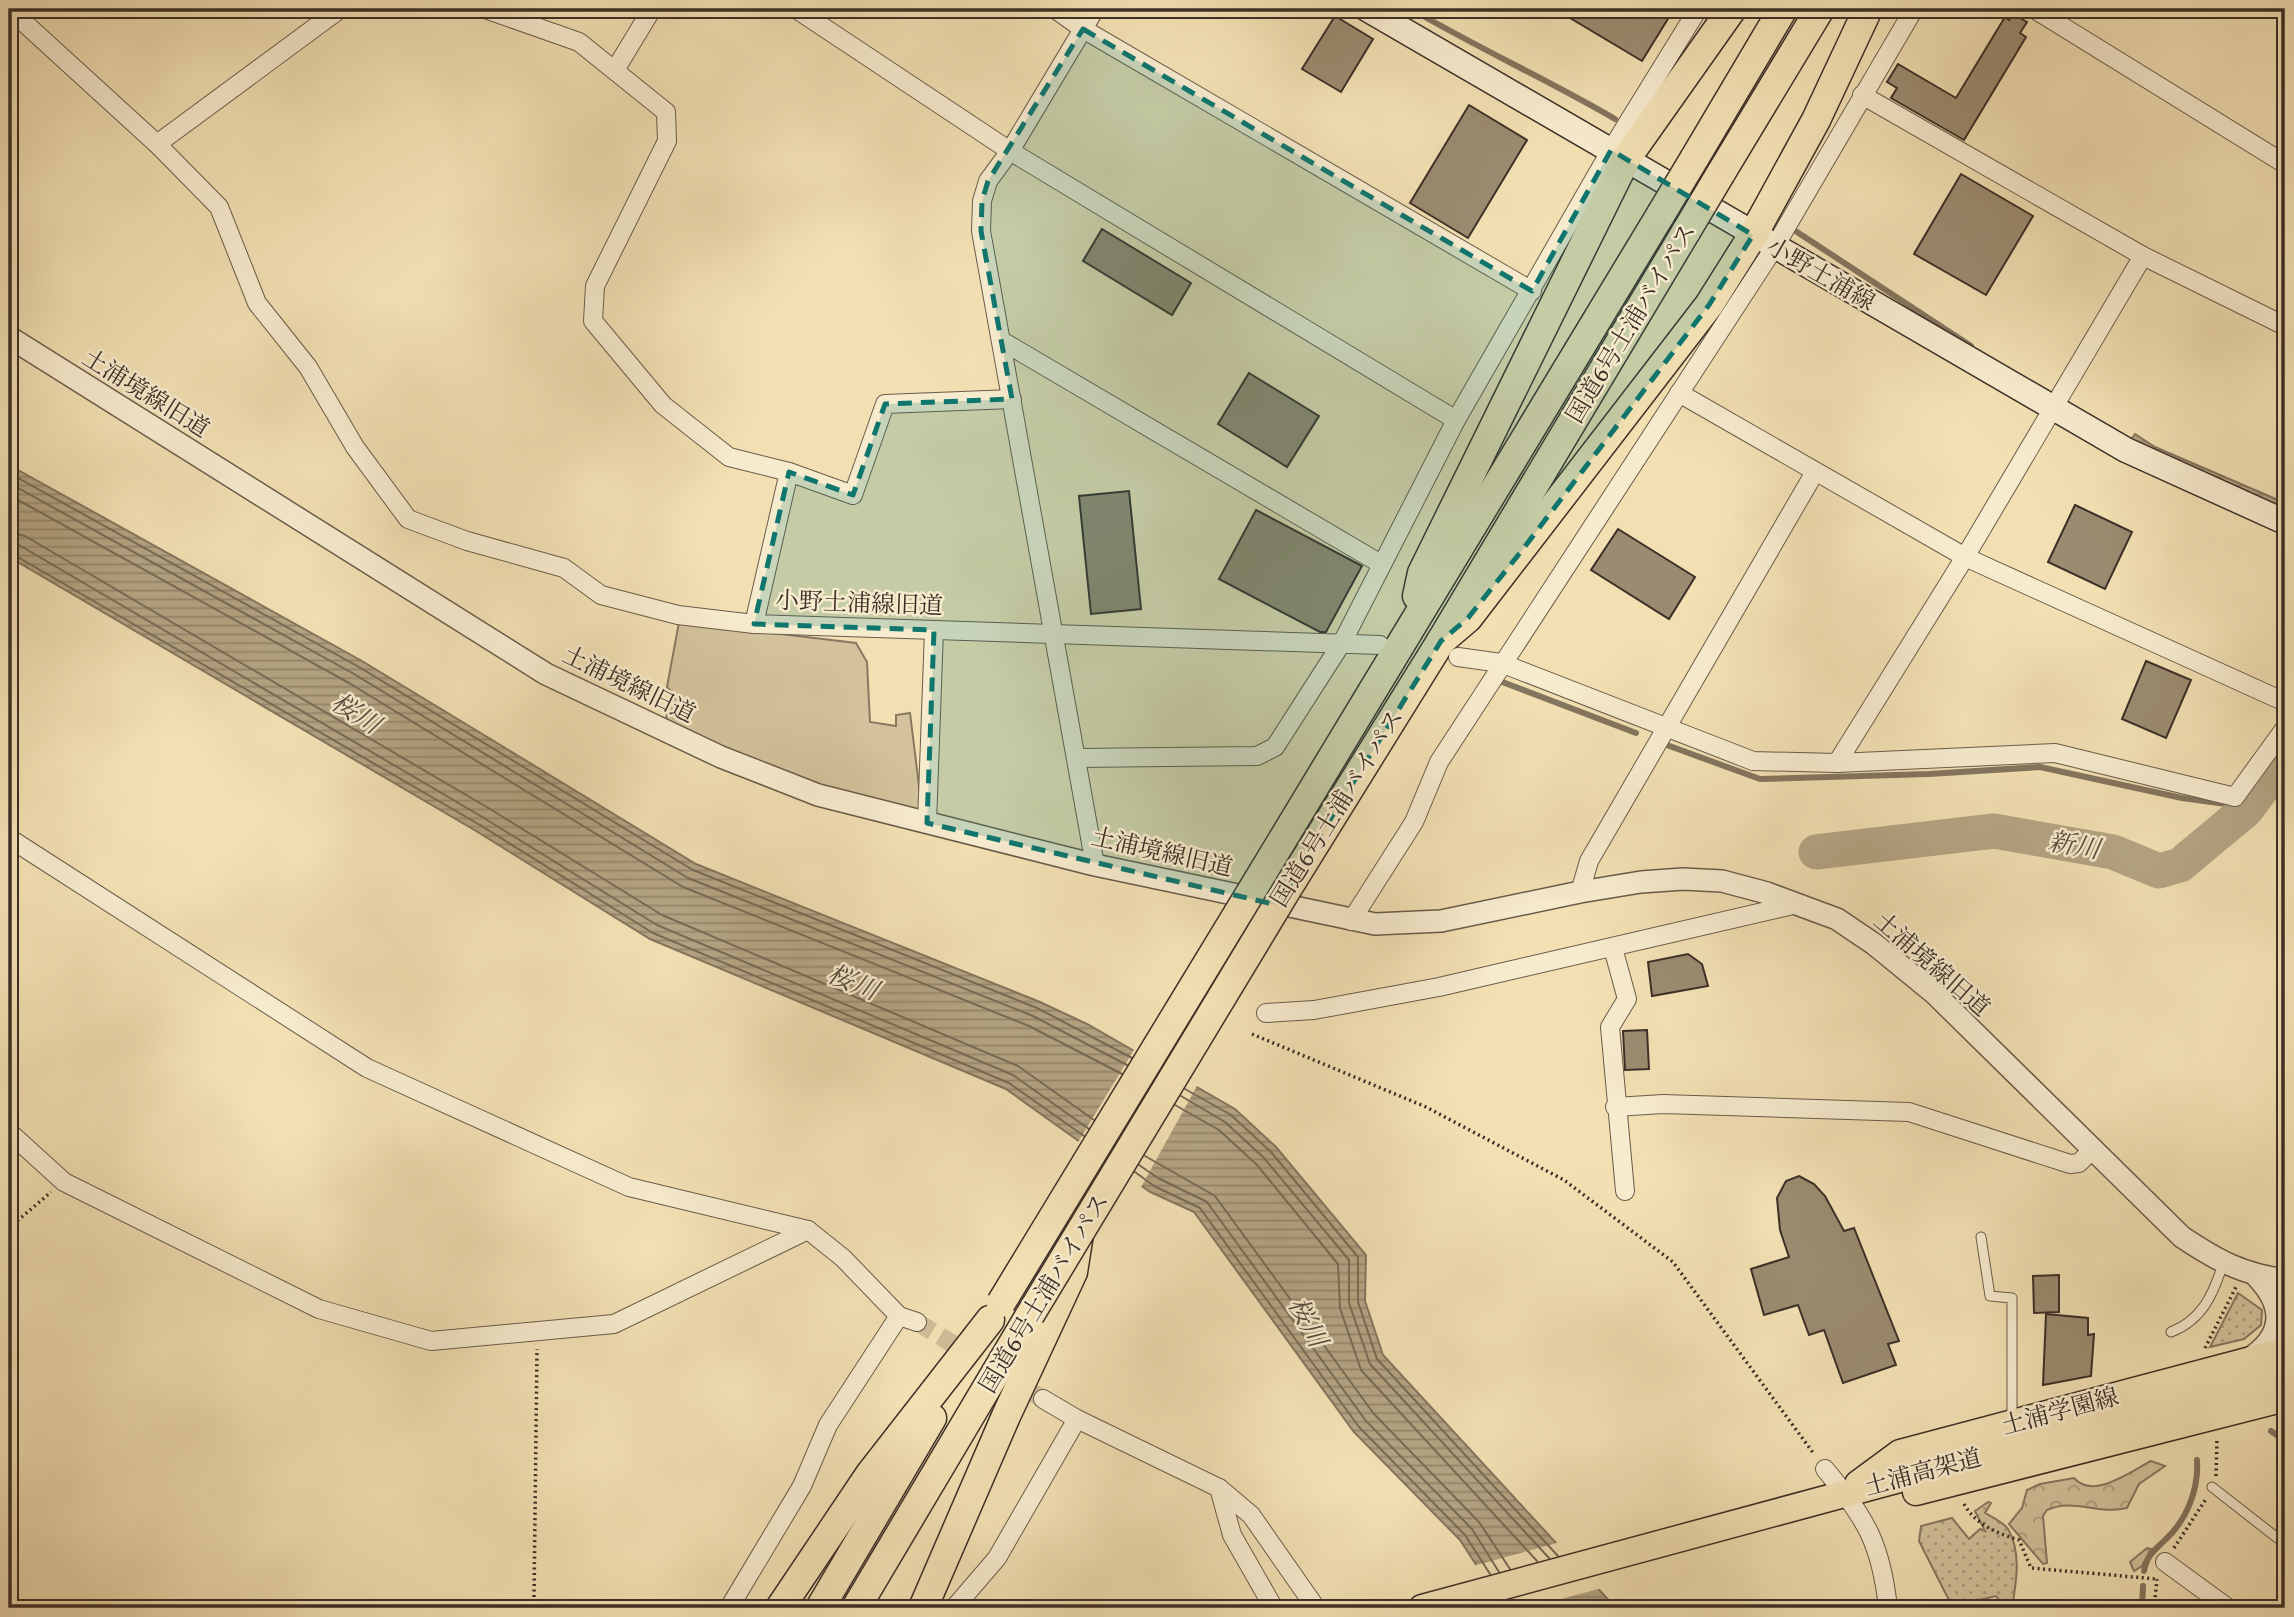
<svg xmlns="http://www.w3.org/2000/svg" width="2294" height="1617" viewBox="0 0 2294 1617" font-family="Vollkorn,'Noto Serif JP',serif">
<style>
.grass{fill:url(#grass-dots);stroke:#887861;stroke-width:2}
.forest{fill:url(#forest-crowns);stroke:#887861;stroke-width:2}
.park{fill:#d3c29b;stroke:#887861;stroke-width:2}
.water{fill:url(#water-rules);stroke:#84755e;stroke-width:2}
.pier{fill:#f2e0b3}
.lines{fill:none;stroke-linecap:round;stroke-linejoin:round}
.shore{stroke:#786a55;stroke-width:2}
.stream{stroke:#84755e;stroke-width:6}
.river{stroke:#b4a483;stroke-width:35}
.building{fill:#9b8b70;stroke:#3c2f27;stroke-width:2}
.minor-tunnel{stroke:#cebd97;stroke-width:18;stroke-dasharray:18 9;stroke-linecap:butt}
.service-casing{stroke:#6a5b4a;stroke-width:11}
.minor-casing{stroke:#6a5b4a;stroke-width:20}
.tertiary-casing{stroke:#6a5b4a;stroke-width:24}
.secondary-casing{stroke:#3c2f27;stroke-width:27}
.primary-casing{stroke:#3c2f27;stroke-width:29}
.trunk-casing{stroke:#3c2f27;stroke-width:31}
.path{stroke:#3c2f27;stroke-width:3.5;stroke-dasharray:2 3.5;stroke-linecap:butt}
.service{stroke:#f7ebce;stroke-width:9}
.minor{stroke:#f7ebce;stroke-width:18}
.tertiary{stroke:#f7ebce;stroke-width:21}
.secondary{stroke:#f7ebce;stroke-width:24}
.primary{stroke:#f2e0b3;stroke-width:26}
.trunk{stroke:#f2e0b3;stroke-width:28}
.trunk-bridge-casing{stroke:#3c2f27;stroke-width:31;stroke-linecap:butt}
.trunk-bridge{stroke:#f2e0b3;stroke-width:28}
.marked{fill:#0f766e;fill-opacity:0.2;stroke:#0f766e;stroke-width:5;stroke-dasharray:14 9;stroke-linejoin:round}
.labels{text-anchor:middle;stroke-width:5;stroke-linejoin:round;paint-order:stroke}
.street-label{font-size:24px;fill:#3c2f27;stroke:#f7ebce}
.water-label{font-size:26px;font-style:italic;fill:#5a4c3e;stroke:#f7ebce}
</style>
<defs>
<pattern id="grass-dots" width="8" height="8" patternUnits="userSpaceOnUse" patternTransform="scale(1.75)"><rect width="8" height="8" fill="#d3c29b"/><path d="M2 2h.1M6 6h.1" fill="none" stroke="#ac9e7e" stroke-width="1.8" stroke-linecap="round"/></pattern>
<pattern id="forest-crowns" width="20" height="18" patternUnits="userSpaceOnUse" patternTransform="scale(1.75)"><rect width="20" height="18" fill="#d3c29b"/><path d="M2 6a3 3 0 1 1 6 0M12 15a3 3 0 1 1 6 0" fill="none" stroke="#ac9e7e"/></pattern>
<pattern id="water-rules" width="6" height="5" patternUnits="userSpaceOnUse" patternTransform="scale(1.75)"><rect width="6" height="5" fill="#b4a483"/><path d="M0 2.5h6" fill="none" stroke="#94866b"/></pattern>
</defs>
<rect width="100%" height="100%" fill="#f2e0b3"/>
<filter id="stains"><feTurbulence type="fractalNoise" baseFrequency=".00286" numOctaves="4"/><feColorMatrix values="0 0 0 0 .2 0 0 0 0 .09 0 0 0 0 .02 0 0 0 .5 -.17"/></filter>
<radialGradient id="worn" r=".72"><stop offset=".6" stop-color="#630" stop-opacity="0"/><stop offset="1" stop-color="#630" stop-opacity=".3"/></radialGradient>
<g class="grass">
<path d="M 2238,1293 L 2262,1310 L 2261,1325 L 2244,1339 L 2210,1347 Z"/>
<path d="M 1988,1502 L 1991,1503 L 1985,1513 C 1992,1517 2004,1523 2008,1529 C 2022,1553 2016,1583 2012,1608 L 2006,1608 L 1996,1596 L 1952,1606 L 1919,1541 L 1921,1526 L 1952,1518 L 1969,1539 L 1980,1529 L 1985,1531 L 1975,1511 Z"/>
</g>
<g class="forest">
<path d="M 2151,1461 L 2165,1466 L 2139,1484 L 2127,1508 C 2099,1515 2074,1498 2047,1510 L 2043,1516 L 2047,1563 L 2043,1564 L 2009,1524 L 2022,1508 L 2027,1490 L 2040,1484 L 2074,1478 C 2093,1500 2130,1472 2151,1461 Z"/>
<path d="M 2147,1548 L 2151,1549 L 2142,1566 L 2134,1571 L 2130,1562 Z"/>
</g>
<path class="park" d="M 679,622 L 856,643 L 867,662 L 870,722 L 896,726 L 896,715 L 910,713 L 923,818 C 830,792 751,766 666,720 L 668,707 L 676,697 L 667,687 Z"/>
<g class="water">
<path d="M 2135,434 L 2155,447 L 2285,503 L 2285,516 L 2128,444 Z"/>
<path d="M 9,465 L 362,661 L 696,864 L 1040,1002 L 1087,1024 L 1235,1109 L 1276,1147 L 1366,1255 L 1365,1301 L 1383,1355 L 1616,1608 L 1504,1608 L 1460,1540 L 1354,1432 L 1194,1212 L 1150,1192 L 1006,1089 L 650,939 L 476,831 L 9,557 Z"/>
</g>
<g class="pier">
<path d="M 1135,1048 L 1198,1084 L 1140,1189 L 1077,1144 Z"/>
<path d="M 1560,1542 L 1602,1588 L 1528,1608 L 1500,1608 L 1473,1566 Z"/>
</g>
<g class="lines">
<g class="shore">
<path d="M 9,473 L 359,667 L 693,870 L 1037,1008 L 1132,1058"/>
<path d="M 9,483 L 354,674 L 688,878 L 1033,1016 L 1127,1065"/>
<path d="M 9,495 L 349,683 L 683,887 L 1029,1026 L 1122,1074"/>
<path d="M 9,532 L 25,536 L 490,809 L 662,915 L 1018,1066 L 1094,1120"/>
<path d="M 9,543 L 19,545 L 484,818 L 657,925 L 1013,1075 L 1089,1129"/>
<path d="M 9,552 L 480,825 L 653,933 L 1009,1083 L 1084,1136"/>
<path d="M 1185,1089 L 1231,1115 L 1271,1152 L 1358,1257 L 1358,1302 L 1377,1359 L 1558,1556"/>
<path d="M 1181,1096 L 1225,1122 L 1264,1158 L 1349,1260 L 1349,1303 L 1370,1364 L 1549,1558"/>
<path d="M 1175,1105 L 1219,1130 L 1257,1165 L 1338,1264 L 1340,1308 L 1361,1370 L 1537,1561"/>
<path d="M 1145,1156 L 1215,1196 L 1374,1414 L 1479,1522 L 1510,1569"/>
<path d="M 1139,1165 L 1158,1178 L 1207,1202 L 1366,1421 L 1472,1529 L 1499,1572"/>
<path d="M 1135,1172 L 1154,1186 L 1200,1208 L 1359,1427 L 1465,1535 L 1490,1574"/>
</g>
<g class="stream">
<path d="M 1411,9 C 1478,48 1548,80 1615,119"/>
<path d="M 1797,232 L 1971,346"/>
<path d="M 1497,680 L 1636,733"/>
<path d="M 1664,744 L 1760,779 L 1929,774 L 2040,767 L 2182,798 L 2240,806"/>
<path d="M 2271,1431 L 2285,1441"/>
<path d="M 2144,1571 C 2147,1555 2154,1551 2165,1540 C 2187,1520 2199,1489 2197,1460"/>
<path d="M 2142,1608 L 2143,1586"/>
</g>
<path class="river" d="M 1816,852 L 1994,831 L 2113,852 L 2159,871 L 2180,865 L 2246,810 L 2285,758"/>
</g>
<g class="building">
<path d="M 1555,9 L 1674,9 L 1642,61 Z"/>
<path d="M 2013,14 L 2027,22 L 2020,33 L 2026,37 L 1964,140 L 1891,98 L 1897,88 L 1887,82 L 1898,64 L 1956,98 L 2005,17 L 2009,20 Z"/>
<path d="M 1335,16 L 1373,39 L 1341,92 L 1302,69 Z"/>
<path d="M 1469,105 L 1527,140 L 1468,238 L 1410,203 Z"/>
<path d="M 1961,174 L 2033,216 L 1986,295 L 1914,254 Z"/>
<path d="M 1102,229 L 1191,283 L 1172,315 L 1083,261 Z"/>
<path d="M 1249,373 L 1319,416 L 1287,467 L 1218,424 Z"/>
<path d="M 1129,491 L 1141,609 L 1091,614 L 1079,496 Z"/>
<path d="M 2075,505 L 2132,532 L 2105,589 L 2048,562 Z"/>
<path d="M 1256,510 L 1362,566 L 1326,632 L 1320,632 L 1219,579 Z"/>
<path d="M 1618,529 L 1695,577 L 1669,619 L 1591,570 Z"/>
<path d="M 2146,661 L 2191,680 L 2166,738 L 2122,719 Z"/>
<path d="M 1688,954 L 1702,964 L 1708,986 L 1652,996 L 1648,962 Z"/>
<path d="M 1647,1030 L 1649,1069 L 1625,1070 L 1623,1031 Z"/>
<path d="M 1799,1176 L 1814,1184 L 1825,1196 L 1844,1231 L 1854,1228 L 1899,1341 L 1888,1344 L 1896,1365 L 1843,1383 L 1824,1330 L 1809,1335 L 1798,1305 L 1764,1315 L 1751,1269 L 1789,1257 L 1780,1230 L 1777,1198 L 1786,1181 Z"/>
<path d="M 2059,1275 L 2059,1312 L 2034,1313 L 2033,1276 Z"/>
<path d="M 2046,1314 L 2088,1318 L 2088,1335 L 2094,1334 L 2091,1376 L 2043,1385 Z"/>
</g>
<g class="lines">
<path class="minor-tunnel" d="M 917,1322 L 1043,1399"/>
<g class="service-casing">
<g id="service">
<path d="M 1981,1237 L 1990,1296 L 2012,1298 L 2012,1421"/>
<path d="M 2171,1332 C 2202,1320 2213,1295 2223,1264"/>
<path d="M 2212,1487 L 2285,1544"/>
</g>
</g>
<g class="minor-casing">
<g id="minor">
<path d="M 15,9 L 19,18 L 157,144 L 219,207 L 257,303 L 308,367 L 355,447 L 408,519 L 467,541 L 564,568 L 601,595 L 678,615 L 754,624"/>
<path d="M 485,9 L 579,42 L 666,112 L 667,141 L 595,286 L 593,321 L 663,405 L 729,457 L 789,472 L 754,624 L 1380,645"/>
<path d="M 796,9 L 1010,151 L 1456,420"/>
<path d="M 1055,9 L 1083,29 L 1532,291"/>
<path d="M 1095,9 L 1010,151 L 988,181 L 982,201 L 981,231 L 1095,865"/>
<path d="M 2034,9 L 2285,164"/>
<path d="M 615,70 L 652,9"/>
<path d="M 1862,95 L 2143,256 L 2285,326"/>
<path d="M 157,144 L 340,9"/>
<path d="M 1002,341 L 1381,564"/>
<path d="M 1679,393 L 1965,557 L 2285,702"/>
<path d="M 789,472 L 853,495 L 885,404 L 1012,399"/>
<path d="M 1458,657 L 1501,663 L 1753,761 L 1837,763 L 2055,753 L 2235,797 L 2285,728"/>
<path d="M 1077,758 L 1257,756 L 1275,747 L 1343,641 L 1456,420 L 1611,150 L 1698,9"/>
<path d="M 1837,763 L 1965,557 L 2143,256"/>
<path d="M 927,823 L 934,630"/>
<path d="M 9,838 L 367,1068 L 629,1187 L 808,1230 L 843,1258 L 899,1316 L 917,1322"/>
<path d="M 1580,892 L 1589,861 L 1815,472"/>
<path d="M 1351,921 L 1414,822 L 1439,762 L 1774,248 L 1914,9"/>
<path d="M 1613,948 L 1627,999 L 1610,1027 L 1625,1191"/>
<path d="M 1266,1013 L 1314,1010 L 1439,987 L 1797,904"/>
<path d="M 1615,1107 L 1663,1104 L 1909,1112 L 2070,1164 L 2079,1163 L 2092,1150"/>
<path d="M 9,1132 L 64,1182 L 319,1309 L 431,1341 L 614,1324 L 808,1230"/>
<path d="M 1043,1399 L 1077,1419 L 1219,1488 L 1251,1515 L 1316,1608"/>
<path d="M 1825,1469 C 1866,1519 1881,1543 1888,1608"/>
<path d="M 1219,1488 L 1232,1535 L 1272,1605"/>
<path d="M 2165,1562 L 2228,1608"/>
<path d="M 729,1608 L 802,1486 L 828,1425 L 899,1316"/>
<path d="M 954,1608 L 997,1558 L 1077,1419"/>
</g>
</g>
<g class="tertiary-casing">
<g id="tertiary">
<path d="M 9,337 L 546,674 L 721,757 L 818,795 L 1095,865 L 1375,924 L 1441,921 L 1580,892 L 1641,882 L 1683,879 L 1722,881 L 1767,893 L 1837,919 L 1874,944 L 1934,993 L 2182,1237 C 2218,1261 2242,1274 2285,1280"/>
<path d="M 2249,1359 C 2285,1335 2285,1306 2256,1276"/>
</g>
</g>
<g class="secondary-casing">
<path id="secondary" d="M 1367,9 L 2126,450 L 2285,522"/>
</g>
<g class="primary-casing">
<g id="primary">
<path d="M 1858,1484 L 1900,1453 L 2285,1351"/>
<path d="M 1916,1492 L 2285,1398"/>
<path d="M 1422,1608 L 2285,1375"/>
</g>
</g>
<g class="trunk-casing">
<g id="trunk">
<path d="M 1694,159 L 1783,9"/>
<path d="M 1721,173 L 1820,9"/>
<path d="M 1417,596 L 1422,573 L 1626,159 L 1732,9"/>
<path d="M 1441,641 L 1468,618 L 1709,305 L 1753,235 L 1816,120 L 1868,9"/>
<path d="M 1263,872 L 1661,214"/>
<path d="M 1289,886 L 1441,641 L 1687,230"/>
<path d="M 780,1608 L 870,1474 L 990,1320"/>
<path d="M 820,1608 L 932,1418"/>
<path d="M 856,1608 L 1030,1315"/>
<path d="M 923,1608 L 1006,1416 L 1073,1272 L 1079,1234"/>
</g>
</g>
<g class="path">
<path d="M 1252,1034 L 1426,1107 L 1564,1180 L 1673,1262 L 1814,1454"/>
<path d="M 9,1228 L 51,1192"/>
<path d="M 2205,1348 L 2236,1287"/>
<path d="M 2216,1476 L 2217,1439"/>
<path d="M 1964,1504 C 1975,1524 1998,1534 2019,1540 L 2031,1568 L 2157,1579"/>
<path d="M 2174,1548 L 2206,1499"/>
<path d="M 523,1608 L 534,1600 L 537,1349"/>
<path d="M 2154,1608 L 2157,1579"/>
</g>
<use href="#service" class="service"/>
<use href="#minor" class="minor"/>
<use href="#tertiary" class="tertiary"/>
<use href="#secondary" class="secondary"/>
<use href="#primary" class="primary"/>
<use href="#trunk" class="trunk"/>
<g class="trunk-bridge-casing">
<g id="trunk-bridge">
<path d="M 1661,214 L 1694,159"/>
<path d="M 1687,230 L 1721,173"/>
<path d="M 1001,1303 L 1263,872"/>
<path d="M 1030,1315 L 1289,886"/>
</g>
</g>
<use href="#trunk-bridge" class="trunk-bridge"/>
</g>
<path class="marked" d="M 1083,29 L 1532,291 L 1611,150 L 1753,235 L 1709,305 L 1523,549 L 1468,618 L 1441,641 L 1277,905 L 927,823 L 934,630 L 754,624 L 789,472 L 853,495 L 885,404 L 1012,399 L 981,231 L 982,201 L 988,181 Z"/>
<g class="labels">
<g class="street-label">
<text transform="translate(1821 274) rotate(30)" y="8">小野土浦線</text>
<text transform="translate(1631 323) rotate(-59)" y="8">国道6号土浦バイパス</text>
<text transform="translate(146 393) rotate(32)" y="8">土浦境線旧道</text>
<text transform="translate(859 603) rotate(2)" y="8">小野土浦線旧道</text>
<text transform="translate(629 684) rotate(26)" y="8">土浦境線旧道</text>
<text transform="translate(1337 808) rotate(-58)" y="8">国道6号土浦バイパス</text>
<text transform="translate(1162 852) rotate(13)" y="8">土浦境線旧道</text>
<text transform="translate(1932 964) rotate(41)" y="8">土浦境線旧道</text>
<text transform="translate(1044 1293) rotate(-59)" y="8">国道6号土浦バイパス</text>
<text transform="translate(2060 1411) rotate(-15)" y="8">土浦学園線</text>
<text transform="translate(1923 1472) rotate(-15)" y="8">土浦高架道</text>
</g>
<g class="water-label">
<text transform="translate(356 713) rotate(32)" y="9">桜川</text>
<text transform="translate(2074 845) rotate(10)" y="9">新川</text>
<text transform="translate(853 982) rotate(22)" y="9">桜川</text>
<text transform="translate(1308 1322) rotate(62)" y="9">桜川</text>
</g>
</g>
<rect width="2294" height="1617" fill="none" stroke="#f2e0b3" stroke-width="35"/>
<rect x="10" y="10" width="2273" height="1596" fill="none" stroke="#3c2f27" stroke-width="3.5"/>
<rect x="18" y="18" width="2259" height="1582" fill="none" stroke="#3c2f27" stroke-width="2"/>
<rect width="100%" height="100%" filter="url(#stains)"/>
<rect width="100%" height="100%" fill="url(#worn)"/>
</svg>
